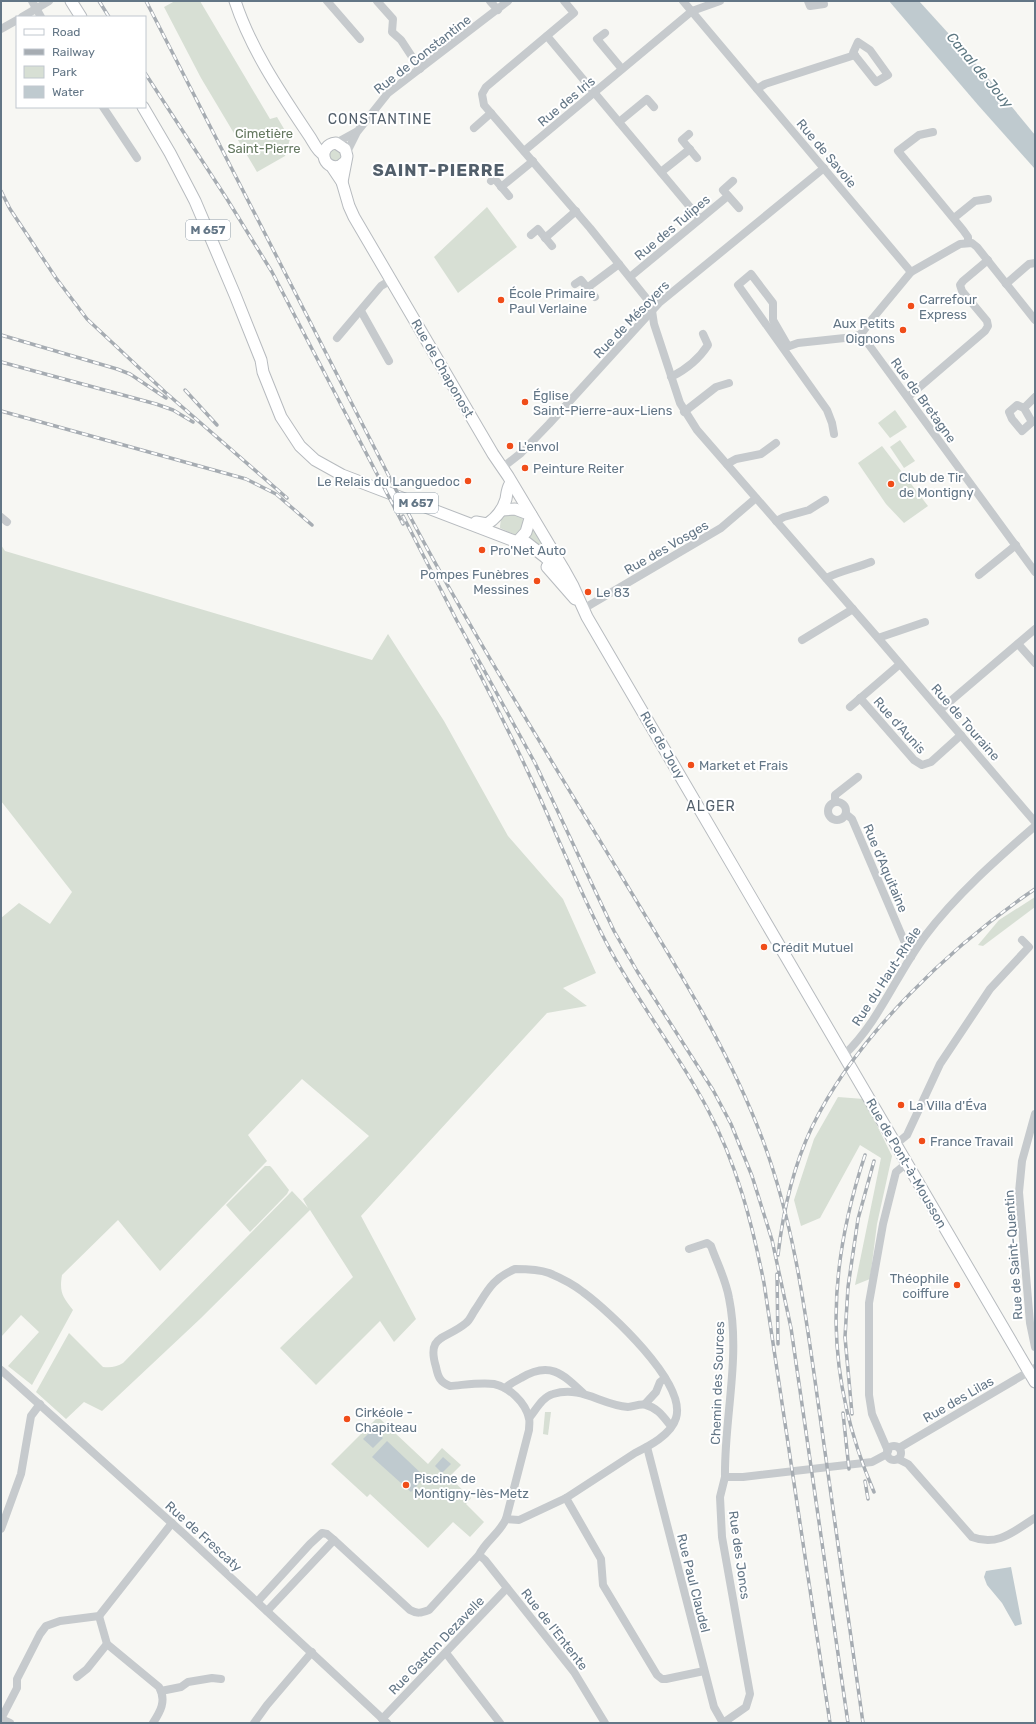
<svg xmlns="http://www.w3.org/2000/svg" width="1036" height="1724" viewBox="0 0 1036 1724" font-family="Rubik,sans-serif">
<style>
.green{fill:#d7dfd4}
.water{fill:#bfcacf}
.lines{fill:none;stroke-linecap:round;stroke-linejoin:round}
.major-casing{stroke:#b7bbbf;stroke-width:13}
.minor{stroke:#c6cacd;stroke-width:8}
.major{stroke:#fff;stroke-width:11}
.rail-casing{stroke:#a6acb2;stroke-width:3.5}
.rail{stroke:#fff;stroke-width:2;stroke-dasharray:6;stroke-linecap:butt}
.poi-dot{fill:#f04d19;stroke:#fff;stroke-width:1.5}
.labels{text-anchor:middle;stroke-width:4;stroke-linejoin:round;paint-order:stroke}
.shield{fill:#fff;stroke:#929faa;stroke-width:1}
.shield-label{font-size:12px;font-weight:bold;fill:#637686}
.street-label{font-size:13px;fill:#637686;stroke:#fff}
.park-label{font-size:13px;fill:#64785f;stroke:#fff}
.poi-label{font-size:13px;fill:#637686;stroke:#fff;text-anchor:start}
.water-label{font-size:14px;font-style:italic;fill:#5f7983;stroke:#fff}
.neighbourhood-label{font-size:14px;letter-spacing:1px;fill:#525f6b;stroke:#fff}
.district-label{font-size:17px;font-weight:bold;letter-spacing:1px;fill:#525f6b;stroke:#fff}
</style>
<rect width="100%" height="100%" fill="#f7f7f3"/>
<g class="green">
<path d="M 175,1 L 200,1 L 270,119 L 277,117 L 290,139 L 285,156 L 257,172 L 201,78 L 164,7 Z"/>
<circle cx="335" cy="155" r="6"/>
<path d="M 487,207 L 517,247 L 458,293 L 434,257 Z"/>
<path d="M 895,410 L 907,427 L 890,438 L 878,423 Z"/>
<path d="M 900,440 L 915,461 L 904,468 L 890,447 Z"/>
<path d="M 882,446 L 928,506 L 904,523 L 886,504 L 858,463 Z"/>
<path d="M 509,513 L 522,517 L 525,525 L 516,535 L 500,528 C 500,521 502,515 509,513 Z"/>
<path d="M 533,522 L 557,564 L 527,538 Z"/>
<path d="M 1,545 L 5,551 L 372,660 L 388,634 L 444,721 L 508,836 L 563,899 L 596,973 L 563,988 L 587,1006 L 547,1013 L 361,1216 L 416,1319 L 394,1342 L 380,1321 L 316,1385 L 280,1348 L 353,1277 L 310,1210 L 200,1319 L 102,1411 L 84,1402 L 66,1419 L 36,1392 L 69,1333 L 103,1367 C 111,1368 116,1367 123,1363 L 292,1191 L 308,1208 L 303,1199 L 369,1136 L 302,1079 L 248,1135 L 267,1161 L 160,1271 L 118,1220 L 62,1275 C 59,1293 63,1297 73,1310 L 32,1385 L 8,1366 L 39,1332 L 21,1315 L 1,1337 L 1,918 L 19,903 L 50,924 L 72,892 L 1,801 Z"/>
<path d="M 1035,897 L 1035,907 L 983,946 L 978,945 L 999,920 Z"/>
<path d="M 838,1097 L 864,1099 L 892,1156 L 877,1224 L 870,1279 L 855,1285 L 881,1158 L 860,1145 L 820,1218 L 801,1226 L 794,1200 L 814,1139 Z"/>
<path d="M 265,1166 L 270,1166 L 272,1168 L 289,1190 L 287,1194 L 250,1232 L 226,1205 Z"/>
<path d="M 545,1412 L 551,1412 L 548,1435 L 543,1434 Z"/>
<path d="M 378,1417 L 428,1464 L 442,1448 L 461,1465 L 449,1477 L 471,1498 L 466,1504 L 484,1522 L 470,1537 L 453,1522 L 428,1548 L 370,1494 L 367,1497 L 331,1464 Z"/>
</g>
<g class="water">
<path d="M 889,1 L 919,1 L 979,67 L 1035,135 L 1035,169 L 978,105 Z"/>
<path d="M 373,1429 L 383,1438 L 373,1448 L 363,1439 Z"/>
<path d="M 387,1441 L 425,1477 L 411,1492 L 372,1457 Z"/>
<path d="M 443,1457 L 451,1464 L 442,1473 L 435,1466 Z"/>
<path d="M 1011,1567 L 1022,1624 L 1015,1626 L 1002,1603 L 987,1585 L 984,1577 L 986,1571 Z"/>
</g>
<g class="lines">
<g class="major-casing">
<g id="major">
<path d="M 71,1 L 81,17"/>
<path d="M 235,1 C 251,50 282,95 310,137 C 314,143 317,151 323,154"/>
<path d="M 143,107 L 170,153 L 195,201 L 235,295 L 261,360 L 263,372 L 281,417 L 300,446 L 315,460 L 342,475 L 517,542 L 524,541 L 527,543 L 545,557 L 560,570"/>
<path d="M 332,167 L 342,182 L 349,206 L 354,217 L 493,454 L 508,476 L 563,568 L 573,586 L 587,617 L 1035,1382"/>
<path d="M 342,182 L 347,156 L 345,149 L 336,143 C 317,145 322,171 340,166 L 346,161"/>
<path d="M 502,510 L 515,509 L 531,515"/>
<path d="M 476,522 L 487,524 C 496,518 503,510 506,499 C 507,493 507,489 510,484"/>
<path d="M 517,542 L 526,532 L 531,515"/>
<path d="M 547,567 L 575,599"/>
</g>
</g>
<g class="minor">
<path d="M 32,1 L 41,17"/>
<path d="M 327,1 L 360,39"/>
<path d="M 377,1 L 393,19 L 392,32 L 401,40 L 420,69"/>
<path d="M 490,1 L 498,10"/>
<path d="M 564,1 L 574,13 L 486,87 L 482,94 L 484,105 L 590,228 L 651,304 L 654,324 L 680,403 L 697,430 L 878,638 L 1035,822"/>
<path d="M 683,1 L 911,272 L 960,244 L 972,243 L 977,247 L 1035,320"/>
<path d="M 808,1 L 810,6 L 824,4 L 823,1"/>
<path d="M 22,17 L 49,1"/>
<path d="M 1,29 L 17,20"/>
<path d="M 605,33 L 597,39 L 622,69"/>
<path d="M 547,36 L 700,219"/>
<path d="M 858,42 L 870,50 L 888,75 L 876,82 L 853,53 Z"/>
<path d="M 757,89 L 765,84 L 855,55"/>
<path d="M 103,107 L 137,158"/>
<path d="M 619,122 L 647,99 L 654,107"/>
<path d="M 474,128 L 491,113"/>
<path d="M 933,132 L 919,135 L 898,151 L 963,230 L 968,237 L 968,242"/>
<path d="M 689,134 L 682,140 L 697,158"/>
<path d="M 336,143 L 356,132"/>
<path d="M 524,151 L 692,11 L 720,1"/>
<path d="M 347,152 L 357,132 L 388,93 L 508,1"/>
<path d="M 661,172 L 690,149"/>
<path d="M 491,181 L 494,178 L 509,196"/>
<path d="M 733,181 L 723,190 L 739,208"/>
<path d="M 501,187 L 533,161"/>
<path d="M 954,218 L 975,201 L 988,199"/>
<path d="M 531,235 L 538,229 L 552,246"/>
<path d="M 545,238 L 576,211"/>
<path d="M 911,272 L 873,318 L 861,334 L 1035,572"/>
<path d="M 630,277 L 728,196"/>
<path d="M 575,284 L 581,280 L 595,297"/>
<path d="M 1006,284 L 1029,264 L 1035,263"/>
<path d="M 587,288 L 619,264"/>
<path d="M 361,311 L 389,361"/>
<path d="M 337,338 L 381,286 L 391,280"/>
<path d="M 788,346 L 773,320 L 773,303 L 751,274 L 738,285 L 827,410 L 832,423 L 834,434"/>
<path d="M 784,348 L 798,343 L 854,337 L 861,334"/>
<path d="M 671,377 C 687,369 699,359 708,345 L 703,334"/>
<path d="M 908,397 L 985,331 L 988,326 L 987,321 L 962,291 L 960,285 L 963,281 L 988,260"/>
<path d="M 1017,405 L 1024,408 L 1032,422 L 1022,431 L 1012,419 L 1009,412 Z"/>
<path d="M 1024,408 L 1035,397"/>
<path d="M 684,412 L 716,387 L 729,383"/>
<path d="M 727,464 L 736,459 L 761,454 L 776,443"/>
<path d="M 502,468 L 521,453 L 549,424 L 659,303 L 824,168"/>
<path d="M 1,517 L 7,522"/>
<path d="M 776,521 L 784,517 L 809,510 L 825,500"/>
<path d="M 979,575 L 1016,545"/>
<path d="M 826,578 C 840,571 856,568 871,562"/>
<path d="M 583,609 L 721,528 L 756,498"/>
<path d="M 878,638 L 925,622"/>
<path d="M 802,640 L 853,609"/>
<path d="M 1018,644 L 1035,663"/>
<path d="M 860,698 L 914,760 L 922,765 L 931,762 L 961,735"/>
<path d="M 850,707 L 900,664"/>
<path d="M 940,710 L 1035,629"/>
<path d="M 835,802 L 835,795 L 858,777"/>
<circle cx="837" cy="811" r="9"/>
<path d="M 846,814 L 852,819 L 911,957"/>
<path d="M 844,1055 C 879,1022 896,975 925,936 C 956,895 996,860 1035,826"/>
<path d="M 1035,1114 L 1022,1161 L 1019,1192 L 1030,1323 L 1035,1347"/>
<path d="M 896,1144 L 907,1135 L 940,1064 L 990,989 L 1029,947 L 1022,940"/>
<path d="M 689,1249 L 707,1243 L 711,1246 C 717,1263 726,1280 729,1298 C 741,1357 724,1418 725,1477"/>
<path d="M 515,1269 C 526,1269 538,1269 549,1273 C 561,1278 573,1284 583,1292 C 610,1312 687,1383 676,1418 C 671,1435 649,1446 635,1453 L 566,1498 L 519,1520 L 506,1519 L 529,1430 C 529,1426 530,1421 529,1418 C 525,1402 509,1387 494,1384 C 481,1382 464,1385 450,1386 C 440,1382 438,1377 436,1367 C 426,1334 446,1340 466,1323 C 470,1320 472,1314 475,1310 C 488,1290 492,1279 515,1269 Z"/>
<path d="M 1,1370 L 184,1534 L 387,1723"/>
<path d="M 505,1388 C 510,1384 515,1381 521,1378 C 549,1361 562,1373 583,1393"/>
<path d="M 645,1404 L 656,1392 L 660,1382 L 665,1378"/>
<path d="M 529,1418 C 536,1410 542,1397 553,1394 C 581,1385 601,1405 628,1407 C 634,1407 640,1403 646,1405 C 658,1408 664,1418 671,1426"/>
<circle cx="894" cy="1453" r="7"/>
<path d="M 647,1447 L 714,1707 L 723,1723 L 746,1707 L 750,1694 L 722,1537 L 720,1497 L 725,1477 L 743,1477 L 872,1462 L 887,1454"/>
<path d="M 899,1448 L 1035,1368"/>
<path d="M 888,1451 L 872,1414 L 869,1395 L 869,1303 L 883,1224 L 896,1172 L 907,1163"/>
<path d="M 898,1459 L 908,1464 L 972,1537 C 998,1547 1014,1531 1035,1518"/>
<path d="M 566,1498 L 601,1559 L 603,1585 L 657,1675 L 662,1679 L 666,1679 L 704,1671"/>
<path d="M 1,1529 L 21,1474 L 31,1416 L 40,1404"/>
<path d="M 334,1540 L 410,1610 C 417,1614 421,1613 429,1610 L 479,1555 C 485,1542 499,1534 506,1519"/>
<path d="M 479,1555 L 485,1560 L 574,1672 L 605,1723"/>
<path d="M 258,1601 L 310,1544 L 322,1533 L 327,1534 L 334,1540 L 267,1611"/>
<path d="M 99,1616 L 107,1644 L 159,1687 C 167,1701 160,1712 153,1723"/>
<path d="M 446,1653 L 500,1723"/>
<path d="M 77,1677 L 87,1669 L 107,1644"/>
<path d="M 161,1691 L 181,1687 L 188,1682 L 212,1678 L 221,1679"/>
<path d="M 1,1719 L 17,1688 L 17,1679 L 40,1634 L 46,1626 L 60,1621 L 99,1616 L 172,1523"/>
<path d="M 1,1719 L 10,1723"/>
<path d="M 382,1719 L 507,1588"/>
<path d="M 254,1723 L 267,1705 L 312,1652"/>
</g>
<use href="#major" class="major"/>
<g class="rail-casing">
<g id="rail">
<path d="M 99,1 L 109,17"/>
<path d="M 146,1 L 394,486 C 463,620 544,748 622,877 C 673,962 727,1045 762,1138 C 795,1225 806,1317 819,1409 C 834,1513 848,1618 863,1723"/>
<path d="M 145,73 L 227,199 L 272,272 L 403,524"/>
<path d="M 1,191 L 10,209 L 56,278 L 87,319 L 165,392 L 287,498"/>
<path d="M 1,335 L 117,369 L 130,374 L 166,398"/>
<path d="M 1,362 L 156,404 L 173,410 L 193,422"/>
<path d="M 185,390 L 217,425"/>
<path d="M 1,411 L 246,479 L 276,494 L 312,525"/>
<path d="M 403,516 L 457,621 L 535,763 L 614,931 L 637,971 L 713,1090 L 731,1124 L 752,1176 L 772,1240 L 791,1328 L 848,1723"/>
<path d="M 472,659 C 496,705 519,752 541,800 C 562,847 582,896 606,942 C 636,1000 677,1051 707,1108 C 737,1164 752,1223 764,1283 L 830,1723"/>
<path d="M 865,1155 C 826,1273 824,1376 874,1492"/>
<path d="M 778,1255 C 783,1211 793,1167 812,1127 C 856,1036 952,945 1035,889"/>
<path d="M 777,1274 L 778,1344"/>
<path d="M 843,1413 L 849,1469"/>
<path d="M 852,1414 L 845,1337 L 848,1287 L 858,1219 L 874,1161"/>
<path d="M 865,1481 L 868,1499"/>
</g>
</g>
<use href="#rail" class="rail"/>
</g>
<g class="poi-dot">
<circle cx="501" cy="300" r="4"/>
<circle cx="911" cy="306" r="4"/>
<circle cx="903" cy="330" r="4"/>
<circle cx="525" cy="402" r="4"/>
<circle cx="510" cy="446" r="4"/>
<circle cx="525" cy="468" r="4"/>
<circle cx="468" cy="481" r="4"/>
<circle cx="891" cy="484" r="4"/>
<circle cx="482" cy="550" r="4"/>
<circle cx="537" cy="581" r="4"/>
<circle cx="588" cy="592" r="4"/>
<circle cx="691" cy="765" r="4"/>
<circle cx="764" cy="947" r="4"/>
<circle cx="901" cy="1105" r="4"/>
<circle cx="922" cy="1141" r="4"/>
<circle cx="957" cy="1285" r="4"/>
<circle cx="347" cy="1419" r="4"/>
<circle cx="406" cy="1485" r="4"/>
</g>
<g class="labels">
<g class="shield">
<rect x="186" y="220" width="44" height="20" rx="3"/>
<rect x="394" y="493" width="44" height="20" rx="3"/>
</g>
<g class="shield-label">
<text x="208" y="234">M 657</text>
<text x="416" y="507">M 657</text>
</g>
<g class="street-label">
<text transform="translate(422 54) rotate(-38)" y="5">Rue de Constantine</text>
<text transform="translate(566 101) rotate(-40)" y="5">Rue des Iris</text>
<text transform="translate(827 153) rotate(50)" y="5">Rue de Savoie</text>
<text transform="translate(672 227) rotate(-40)" y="5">Rue des Tulipes</text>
<text transform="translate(631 319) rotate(-46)" y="5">Rue de Mésoyers</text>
<text transform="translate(443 368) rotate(60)" y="5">Rue de Chaponost</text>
<text transform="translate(924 400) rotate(54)" y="5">Rue de Bretagne</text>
<text transform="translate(666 547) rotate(-30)" y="5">Rue des Vosges</text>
<text transform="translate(966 722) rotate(49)" y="5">Rue de Touraine</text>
<text transform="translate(900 725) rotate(48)" y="5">Rue d'Aunis</text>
<text transform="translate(663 745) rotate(60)" y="5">Rue de Jouy</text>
<text transform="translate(886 868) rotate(67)" y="5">Rue d'Aquitaine</text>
<text transform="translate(886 976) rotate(-57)" y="5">Rue du Haut-Rhêle</text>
<text transform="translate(907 1163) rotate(60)" y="5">Rue de Pont-à-Mousson</text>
<text transform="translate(1013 1255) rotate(-94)" y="5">Rue de Saint-Quentin</text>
<text transform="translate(717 1383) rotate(-88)" y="5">Chemin des Sources</text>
<text transform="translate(958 1399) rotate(-30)" y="5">Rue des Lilas</text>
<text transform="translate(204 1536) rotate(42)" y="5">Rue de Frescaty</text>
<text transform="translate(740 1555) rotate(82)" y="5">Rue des Joncs</text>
<text transform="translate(694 1583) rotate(76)" y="5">Rue Paul Claudel</text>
<text transform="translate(555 1629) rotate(52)" y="5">Rue de l'Entente</text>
<text transform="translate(436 1645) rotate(-46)" y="5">Rue Gaston Dezavelle</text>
</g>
<g class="park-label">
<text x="264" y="138">Cimetière<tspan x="264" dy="15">Saint-Pierre</tspan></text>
</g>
<g class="poi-label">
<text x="509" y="298">École Primaire<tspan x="509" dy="15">Paul Verlaine</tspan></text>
<text x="919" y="304">Carrefour<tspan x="919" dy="15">Express</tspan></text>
<text x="895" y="328" text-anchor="end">Aux Petits<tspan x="895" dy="15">Oignons</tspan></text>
<text x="533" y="400">Église<tspan x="533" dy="15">Saint-Pierre-aux-Liens</tspan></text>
<text x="518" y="451">L'envol</text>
<text x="533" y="473">Peinture Reiter</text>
<text x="899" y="482">Club de Tir<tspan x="899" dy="15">de Montigny</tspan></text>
<text x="460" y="486" text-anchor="end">Le Relais du Languedoc</text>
<text x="490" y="555">Pro'Net Auto</text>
<text x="529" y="579" text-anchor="end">Pompes Funèbres<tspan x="529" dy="15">Messines</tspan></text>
<text x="596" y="597">Le 83</text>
<text x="699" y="770">Market et Frais</text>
<text x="772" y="952">Crédit Mutuel</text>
<text x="909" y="1110">La Villa d'Éva</text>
<text x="930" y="1146">France Travail</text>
<text x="949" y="1283" text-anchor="end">Théophile<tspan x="949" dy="15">coiffure</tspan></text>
<text x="355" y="1417">Cirkéole -<tspan x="355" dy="15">Chapiteau</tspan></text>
<text x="414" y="1483">Piscine de<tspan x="414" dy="15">Montigny-lès-Metz</tspan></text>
</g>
<g class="water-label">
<text transform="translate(980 70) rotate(50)" y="5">Canal de Jouy</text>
</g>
<g class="neighbourhood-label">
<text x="380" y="124">CONSTANTINE</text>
<text x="711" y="811">ALGER</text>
</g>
<g class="district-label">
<text x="439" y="176">SAINT-PIERRE</text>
</g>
</g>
<rect width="1036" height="1724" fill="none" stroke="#637686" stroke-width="4"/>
<rect x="16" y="16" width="130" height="92" fill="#ffffff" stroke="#c1c8cf"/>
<rect x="24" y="29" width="20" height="6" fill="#ffffff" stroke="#c1c8cf"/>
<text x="52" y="36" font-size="12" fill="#637686">Road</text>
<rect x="24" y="49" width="20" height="6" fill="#a6acb2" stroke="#c1c8cf"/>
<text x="52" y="56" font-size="12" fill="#637686">Railway</text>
<rect x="24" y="66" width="20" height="12" fill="#d7dfd4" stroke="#c1c8cf"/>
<text x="52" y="76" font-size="12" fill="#637686">Park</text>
<rect x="24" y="86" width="20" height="12" fill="#bfcacf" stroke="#c1c8cf"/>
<text x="52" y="96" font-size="12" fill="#637686">Water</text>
</svg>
